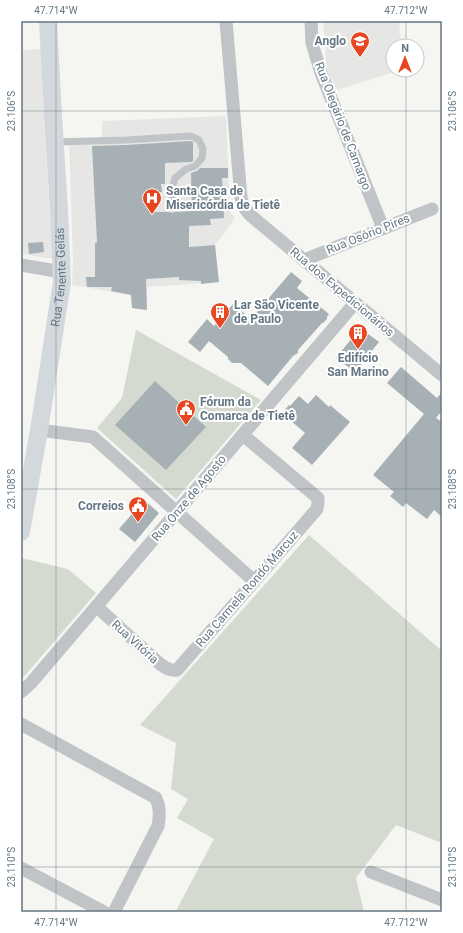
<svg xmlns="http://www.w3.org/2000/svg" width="463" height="933" viewBox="0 0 463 933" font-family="Roboto,sans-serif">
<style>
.built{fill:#e6e7e5}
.green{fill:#d5dad0}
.building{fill:#a7b0b5}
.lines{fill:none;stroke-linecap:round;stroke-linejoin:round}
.lane{stroke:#c0c4c7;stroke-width:7}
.street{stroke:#c0c4c7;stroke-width:13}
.secondary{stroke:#d3d8dc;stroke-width:18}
.ticks{fill:none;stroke:#647683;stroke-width:1;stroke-opacity:0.45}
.labels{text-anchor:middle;stroke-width:4;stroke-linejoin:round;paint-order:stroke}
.poi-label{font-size:12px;font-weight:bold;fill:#647683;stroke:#fff;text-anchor:start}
.street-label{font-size:12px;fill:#647683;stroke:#fff}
.neatline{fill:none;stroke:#647683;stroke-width:1.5}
.ticks-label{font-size:10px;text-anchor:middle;fill:#647683}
</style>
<rect width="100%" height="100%" fill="#f5f5f1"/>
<g class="built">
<path d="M 323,21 L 399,21 L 401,46 L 393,46 L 393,70 L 401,70 L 337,90 L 327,70 Z"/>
<path d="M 41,49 L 45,136 L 53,259 L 21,254 L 21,50 Z"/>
<path d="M 226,116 L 230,212 L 235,218 L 215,245 L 219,282 L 147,287 L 147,310 L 132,308 L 132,295 L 72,285 L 73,261 L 69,139 L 102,138 L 102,121 Z"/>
</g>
<g class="green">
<path d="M 136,330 L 261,400 L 176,499 L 97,428 L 122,398 Z"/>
<path d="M 309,535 L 442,651 L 442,843 L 396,825 L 356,878 L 364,912 L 178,912 L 176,911 L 214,839 L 177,818 L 188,799 L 171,789 L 176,743 L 140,725 Z"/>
<path d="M 21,558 L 68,569 L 96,593 L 22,679 L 21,679 Z"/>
</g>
<g class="building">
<path d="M 190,141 L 193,142 L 193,161 L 191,162 L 165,163 L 165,184 L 161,184 L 162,192 L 151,193 L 151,212 L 169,212 L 172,213 L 175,212 L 192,211 L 191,173 L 197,171 L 200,168 L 228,168 L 228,178 L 222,178 L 224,218 L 210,219 L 211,225 L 189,226 L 189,247 L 215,245 L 219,282 L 201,284 L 201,281 L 179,280 L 179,277 L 146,279 L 147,310 L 132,308 L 131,295 L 111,291 L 112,287 L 87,287 L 86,277 L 95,277 L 95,243 L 97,243 L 92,146 L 126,145 Z"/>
<path d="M 43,242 L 44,252 L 29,254 L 28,243 Z"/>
<path d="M 291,272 L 302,281 L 297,288 L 329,314 L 327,317 L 327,319 L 323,323 L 322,323 L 298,350 L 298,353 L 293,356 L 268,386 L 241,363 L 232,363 L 228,359 L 228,357 L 209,341 L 200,352 L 188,342 L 207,319 L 214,326 L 233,304 L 251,319 Z"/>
<path d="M 360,328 L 379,342 L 355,372 L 336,358 Z"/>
<path d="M 401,367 L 437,398 L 442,392 L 442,411 L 436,418 L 442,422 L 442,517 L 434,510 L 427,519 L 406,503 L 403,507 L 390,496 L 394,492 L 373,475 L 424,414 L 387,383 Z"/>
<path d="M 155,381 L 206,427 L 166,470 L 115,425 Z"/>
<path d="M 316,395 L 329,407 L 330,405 L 350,422 L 312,465 L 292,448 L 305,433 L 282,413 L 289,405 L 290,406 L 299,396 L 308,404 Z"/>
<path d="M 144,500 L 159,513 L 135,542 L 119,529 Z"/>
</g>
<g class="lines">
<path class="lane" d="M 55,142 L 126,140 L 191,136 L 199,140 L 203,149 L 202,158 L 195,166 L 186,169 L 175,178 L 172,188 L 172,208"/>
<g class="street">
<path d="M 226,21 L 241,198 L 244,207 L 250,215 L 442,375"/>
<path d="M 311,21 L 312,43 L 321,73 L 383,228"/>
<path d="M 304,260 L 432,209"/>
<path d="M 21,265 L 62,272"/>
<path d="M 39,430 L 93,437 L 254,581"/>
<path d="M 97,607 L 160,664 C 166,668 170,671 177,670 L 317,509 L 318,503 L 318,498 L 243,435"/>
<path d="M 21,692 L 31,683 L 355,303"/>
<path d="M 21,724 L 156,798 C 160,808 160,815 158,826 L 114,912"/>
<path d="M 21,868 L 104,912"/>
<path d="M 371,872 L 442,900"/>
</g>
<path class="secondary" id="s1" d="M 21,532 L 39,430 L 62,282 L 59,210 L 53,115 L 48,21"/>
</g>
<path class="ticks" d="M 56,21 L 56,912M 406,21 L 406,46M 406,70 L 406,912M 21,111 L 442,111M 21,489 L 442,489M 21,867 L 442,867"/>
<defs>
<g id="school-pin" transform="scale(1)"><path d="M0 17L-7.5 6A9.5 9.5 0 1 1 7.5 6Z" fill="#e64721" stroke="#fff"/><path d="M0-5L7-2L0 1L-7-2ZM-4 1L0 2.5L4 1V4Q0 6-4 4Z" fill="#fff"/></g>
<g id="hospital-pin" transform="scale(1)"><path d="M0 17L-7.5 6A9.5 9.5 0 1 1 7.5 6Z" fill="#e64721" stroke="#fff"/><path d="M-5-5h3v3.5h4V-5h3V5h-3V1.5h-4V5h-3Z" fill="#fff"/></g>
<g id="building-pin" transform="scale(1)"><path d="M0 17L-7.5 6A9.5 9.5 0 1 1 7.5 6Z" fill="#e64721" stroke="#fff"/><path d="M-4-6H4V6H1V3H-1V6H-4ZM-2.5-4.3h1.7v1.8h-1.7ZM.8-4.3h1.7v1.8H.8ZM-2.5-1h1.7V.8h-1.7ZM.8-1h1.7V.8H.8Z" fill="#fff"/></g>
<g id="civic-pin" transform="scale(1)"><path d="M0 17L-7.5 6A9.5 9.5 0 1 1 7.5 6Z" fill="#e64721" stroke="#fff"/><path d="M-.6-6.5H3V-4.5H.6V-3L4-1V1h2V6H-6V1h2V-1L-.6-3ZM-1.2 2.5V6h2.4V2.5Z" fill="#fff"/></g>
</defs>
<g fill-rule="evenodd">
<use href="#school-pin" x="360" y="41"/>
<use href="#hospital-pin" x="152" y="198"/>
<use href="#building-pin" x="220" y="312"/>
<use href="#building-pin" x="358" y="333"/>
<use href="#civic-pin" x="186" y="409"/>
<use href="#civic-pin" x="138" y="506"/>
</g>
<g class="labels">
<g class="poi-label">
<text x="346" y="45" text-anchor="end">Anglo</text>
<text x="166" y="195">Santa Casa de<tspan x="166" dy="14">Misericórdia de Tietê</tspan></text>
<text x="234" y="309">Lar São Vicente<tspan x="234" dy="14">de Paulo</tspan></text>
<text x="358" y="362" text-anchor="middle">Edifício<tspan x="358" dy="14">San Marino</tspan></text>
<text x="200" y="406">Fórum da<tspan x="200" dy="14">Comarca de Tietê</tspan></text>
<text x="124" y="510" text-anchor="end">Correios</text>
</g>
<g class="street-label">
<text transform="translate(343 126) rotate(69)" y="4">Rua Olegário de Camargo</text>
<text transform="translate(368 234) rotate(-22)" y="4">Rua Osório Pires</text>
<text dy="4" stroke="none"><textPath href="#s1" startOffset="258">Rua Tenente Gelás</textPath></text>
<text transform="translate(342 292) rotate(40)" y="4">Rua dos Expedicionários</text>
<text transform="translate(189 498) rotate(-50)" y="4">Rua Onze de Agosto</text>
<text transform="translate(247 589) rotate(-49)" y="4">Rua Carmela Rondó Marcuz</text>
<text transform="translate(135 642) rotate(42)" y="4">Rua Vitória</text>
</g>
</g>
<rect width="463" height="933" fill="none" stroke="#ffffff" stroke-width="44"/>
<g transform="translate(405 58)"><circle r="19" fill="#ffffff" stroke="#c1c8cd"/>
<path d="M0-3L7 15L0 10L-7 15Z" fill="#e64721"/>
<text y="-6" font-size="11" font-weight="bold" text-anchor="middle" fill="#647683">N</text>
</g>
<rect x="22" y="22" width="419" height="889" class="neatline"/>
<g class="ticks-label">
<text x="56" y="14">47.714°W</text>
<text x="406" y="14">47.712°W</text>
<text transform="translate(11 111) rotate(-90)" y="4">23.106°S</text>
<text transform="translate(452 111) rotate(-90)" y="4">23.106°S</text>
<text transform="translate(11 489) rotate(-90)" y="4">23.108°S</text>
<text transform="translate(452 489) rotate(-90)" y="4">23.108°S</text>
<text transform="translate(11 867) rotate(-90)" y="4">23.110°S</text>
<text transform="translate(452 867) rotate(-90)" y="4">23.110°S</text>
<text x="56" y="926">47.714°W</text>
<text x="406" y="926">47.712°W</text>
</g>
</svg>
